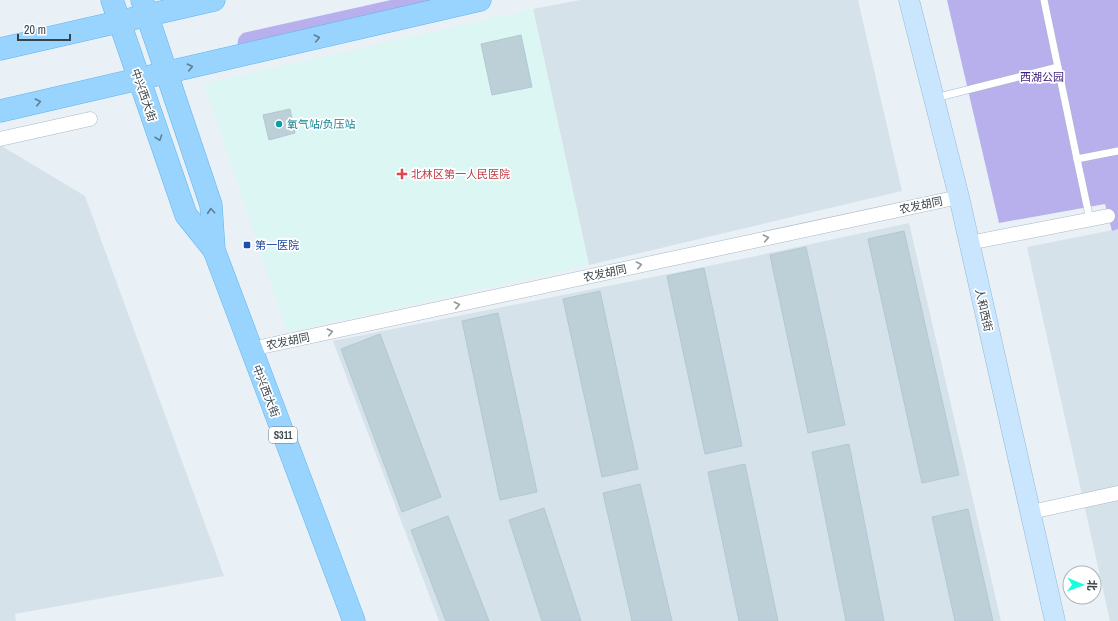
<svg xmlns="http://www.w3.org/2000/svg" width="1118" height="621" viewBox="0 0 1118 621" font-family="'Archivo Narrow','Noto Sans SC',sans-serif">
<style>
.residential{fill:#d6e2ea}
.medical{fill:#dcf7f3}
.green{fill:#b8afed}
.building{fill:#bdd0d8;stroke:#b0c8d4}
.lines{fill:none;stroke-linecap:round;stroke-linejoin:round}
.service-casing{stroke:#aabac2;stroke-width:8}
.minor-casing{stroke:#aabac2;stroke-width:15}
.secondary-casing{stroke:#93b8d6;stroke-width:21}
.primary-casing{stroke:#5eb4ee;stroke-width:23}
.service{stroke:#fff;stroke-width:7}
.minor{stroke:#fff;stroke-width:14}
.secondary{stroke:#cae6ff;stroke-width:20}
.primary{stroke:#99d4ff;stroke-width:22}
.oneway{stroke:#5e7e92}
.oneway2{stroke:#90989b}
.culture-dot{fill:#0f9aa8;stroke:#fff;stroke-width:1.5}
.health-dot{fill:#e0444e;stroke:#fff;stroke-width:1.5}
.transit-dot{fill:#1a4fb4;stroke:#fff;stroke-width:1.5}
.labels{text-anchor:middle;stroke-width:3.5;stroke-linejoin:round;paint-order:stroke}
.shield{fill:#fff;stroke:#727c80;stroke-width:1}
.shield-label{font-size:10px;font-weight:bold;fill:#36444a}
.park-label{font-size:11px;fill:#422382;stroke:#fff}
.street-label{font-size:11px;fill:#36444a;stroke:#fff}
.culture-label{font-size:11px;fill:#0d838f;stroke:#fff;text-anchor:start}
.health-label{font-size:11px;fill:#be3a42;stroke:#fff;text-anchor:start}
.transit-label{font-size:11px;fill:#164399;stroke:#fff;text-anchor:start}
</style>
<rect width="100%" height="100%" fill="#e9f0f6"/>
<g class="residential">
<path d="M 580,0 L 858,0 L 902,191 L 589,265 L 533,9 Z"/>
<path d="M 0,145 L 85,196 L 224,576 L 15,614 L 16,621 L 0,621 Z"/>
<path d="M 909,223 L 1001,621 L 439,621 L 333,341 L 718,264 Z"/>
<path d="M 1118,229 L 1118,621 L 1110,621 L 1027,247 Z"/>
</g>
<path class="medical" d="M 533,9 L 589,265 L 287,332 L 204,84 Z"/>
<g class="green">
<path d="M 391,0 L 450,0 L 241,47 L 238,45 C 237,39 239,37 243,33 Z"/>
<path d="M 947,0 L 1118,0 L 1118,229 L 1112,231 L 1105,204 L 999,223 Z"/>
</g>
<g class="building">
<path d="M 521,35 L 532,87 L 492,95 L 481,44 Z"/>
<path d="M 290,109 L 295,133 L 269,140 L 263,115 Z"/>
<path d="M 904,231 L 959,475 L 922,483 L 868,239 Z"/>
<path d="M 806,247 L 845,425 L 808,433 L 770,255 Z"/>
<path d="M 704,268 L 742,446 L 705,454 L 667,276 Z"/>
<path d="M 600,291 L 638,469 L 602,477 L 563,299 Z"/>
<path d="M 498,313 L 537,492 L 500,500 L 462,321 Z"/>
<path d="M 380,334 L 441,497 L 402,512 L 341,349 Z"/>
<path d="M 849,444 L 884,621 L 846,621 L 812,452 Z"/>
<path d="M 745,464 L 778,621 L 739,621 L 708,472 Z"/>
<path d="M 640,484 L 672,621 L 632,621 L 603,493 Z"/>
<path d="M 544,508 L 581,621 L 542,621 L 509,520 Z"/>
<path d="M 968,509 L 993,621 L 955,621 L 932,517 Z"/>
<path d="M 448,516 L 489,621 L 446,621 L 411,530 Z"/>
</g>
<g class="lines">
<g class="service-casing">
<g id="service">
<path d="M 1044,0 L 1077,159 L 1118,151"/>
<path d="M 935,98 L 1058,67"/>
<path d="M 1077,159 L 1090,220"/>
</g>
</g>
<g class="minor-casing">
<g id="minor">
<path d="M 0,139 L 90,119"/>
<path d="M 969,243 L 1108,216"/>
<path d="M 251,349 L 959,197"/>
<path d="M 1031,512 L 1118,493"/>
</g>
</g>
<g class="secondary-casing">
<path id="secondary" d="M 909,0 L 959,197 L 1055,621"/>
</g>
<g class="primary-casing">
<g id="primary">
<path d="M 112,0 L 186,215 L 214,250"/>
<path d="M 142,0 L 211,205 L 214,250 L 354,621"/>
<path d="M 0,49 L 214,0"/>
<path d="M 0,111 L 480,0"/>
</g>
</g>
<use href="#service" class="service"/>
<use href="#minor" class="minor"/>
<use href="#secondary" class="secondary"/>
<use href="#primary" class="primary"/>
</g>
<defs><path id="oneway-chevron" d="M-2-3.5L2.5 0L-2 3.5" fill="none" stroke-width="1.6" stroke-linecap="round" stroke-linejoin="round"/></defs>
<g class="oneway">
<use href="#oneway-chevron" transform="translate(317 38) rotate(-13)"/>
<use href="#oneway-chevron" transform="translate(190 67) rotate(-13)"/>
<use href="#oneway-chevron" transform="translate(38 102) rotate(-13)"/>
<use href="#oneway-chevron" transform="translate(159 138) rotate(71)"/>
<use href="#oneway-chevron" transform="translate(211 211) rotate(-95)"/>
</g>
<g class="oneway2">
<use href="#oneway-chevron" transform="translate(766 238) rotate(-12)"/>
<use href="#oneway-chevron" transform="translate(639 265) rotate(-12)"/>
<use href="#oneway-chevron" transform="translate(457 305) rotate(-12)"/>
<use href="#oneway-chevron" transform="translate(330 332) rotate(-12)"/>
</g>
<circle class="culture-dot" cx="279" cy="124" r="4"/>
<path class="health-dot" d="M400 168h4v4h4v4h-4v4h-4v-4h-4v-4h4z"/>
<rect class="transit-dot" x="243" y="241" width="8" height="8" rx="2"/>
<g class="labels">
<rect class="shield" x="269" y="427" width="28" height="16" rx="3"/>
<g class="shield-label">
<text x="283" y="439">S311</text>
</g>
<g class="park-label">
<text x="1042" y="81">西湖公园</text>
</g>
<g class="street-label">
<text transform="translate(144 95) rotate(71)" y="4">中兴西大街</text>
<text transform="translate(921 205) rotate(-12)" y="4">农发胡同</text>
<text transform="translate(605 273) rotate(-12)" y="4">农发胡同</text>
<text transform="translate(984 310) rotate(77)" y="4">人和西街</text>
<text transform="translate(288 341) rotate(-12)" y="4">农发胡同</text>
<text transform="translate(266 391) rotate(69)" y="4">中兴西大街</text>
</g>
<g class="culture-label">
<text x="287" y="128">氧气站/负压站</text>
</g>
<g class="health-label">
<text x="411" y="178">北林区第一人民医院</text>
</g>
<g class="transit-label">
<text x="255" y="249">第一医院</text>
</g>
</g>
<g transform="translate(1082 585) rotate(92)"><circle r="19" fill="#ffffff" stroke="#afb4b7"/>
<path d="M0-3L7 15L0 10L-7 15Z" fill="#17ffde"/>
<text y="-6" font-size="11" font-weight="bold" text-anchor="middle" fill="#36444a">北</text>
</g>
<path d="M18 34v6h52v-6" fill="none" stroke="#36444a" stroke-width="2"/>
<text x="24" y="34" font-size="12" fill="#36444a" stroke="#ffffff" stroke-width="3" paint-order="stroke">20 m</text>
</svg>
